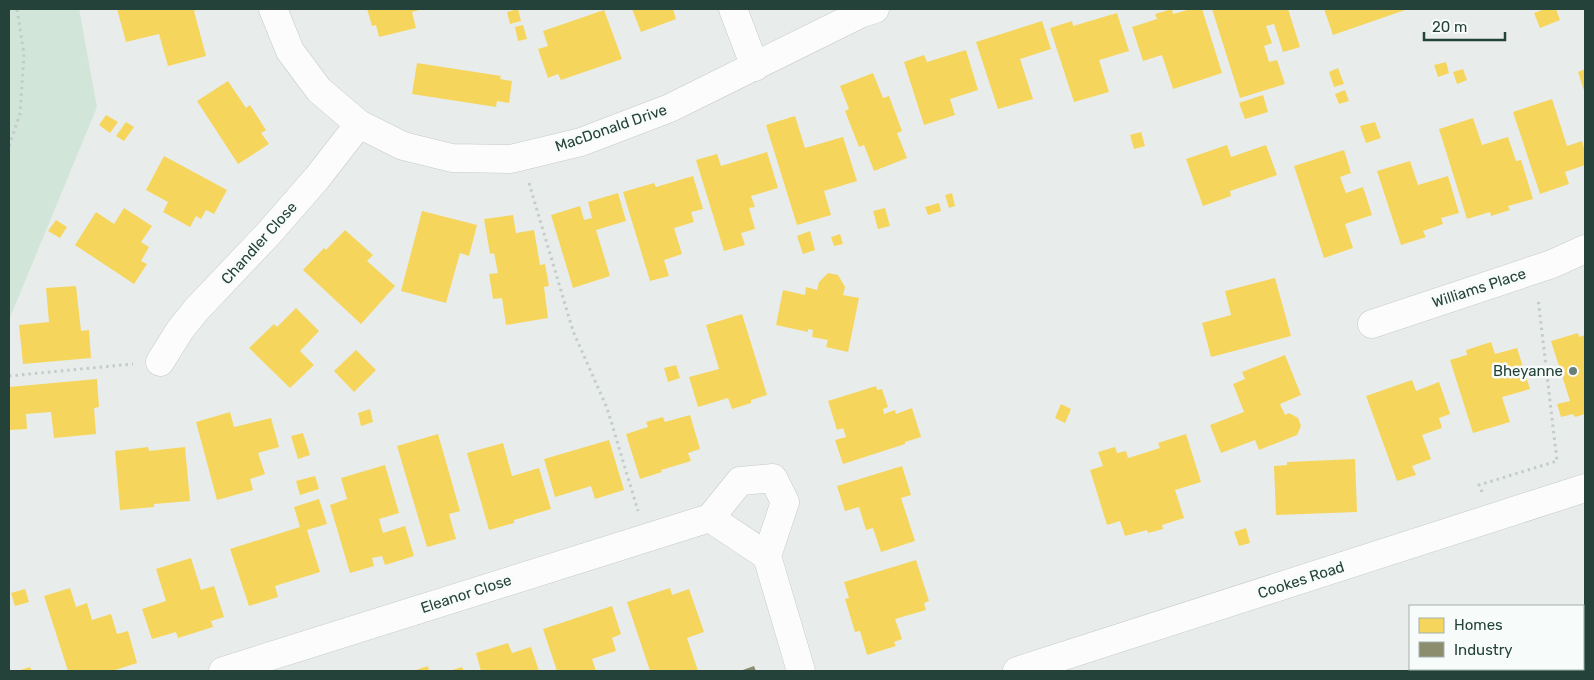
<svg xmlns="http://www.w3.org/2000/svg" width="1594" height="680" viewBox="0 0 1594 680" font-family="Rubik,sans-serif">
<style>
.green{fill:#d1e6d8}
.homes{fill:#f6d55c}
.industry{fill:#8c8c6e}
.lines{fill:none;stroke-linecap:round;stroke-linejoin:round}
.street-casing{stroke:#c5cac8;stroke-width:29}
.secondary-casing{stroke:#c3cbc8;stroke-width:29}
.path{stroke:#c3ccca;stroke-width:3;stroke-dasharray:2.5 4;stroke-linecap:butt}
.street{stroke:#fcfcfc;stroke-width:28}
.secondary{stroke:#fcfcfc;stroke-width:28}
.poi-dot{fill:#697e78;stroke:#f7fbf9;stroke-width:2}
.labels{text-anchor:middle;stroke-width:5;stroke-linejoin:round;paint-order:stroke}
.street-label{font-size:15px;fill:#24423a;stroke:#f7fbf9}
.poi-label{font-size:15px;fill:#24423a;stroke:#f7fbf9;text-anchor:end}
</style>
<rect width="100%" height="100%" fill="#e8edeb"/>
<path class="green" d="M 9,9 L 79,9 L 97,107 L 9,320 Z"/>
<g class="homes">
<path d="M 117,9 L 199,9 L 194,11 L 206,56 L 168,66 L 159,34 L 126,42 Z"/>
<path d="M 367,9 L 423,9 L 412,12 L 416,28 L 379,37 L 376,25 L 372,26 Z"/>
<path d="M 518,9 L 521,21 L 510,24 L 507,12 Z"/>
<path d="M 632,9 L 673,9 L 676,19 L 641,32 Z"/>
<path d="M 1172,9 L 1173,14 L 1191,9 L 1202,9 L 1222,73 L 1173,89 L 1162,55 L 1143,61 L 1132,27 L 1157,19 L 1155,14 Z"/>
<path d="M 1212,9 L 1288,9 L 1300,47 L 1283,52 L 1274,24 L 1266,26 L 1272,43 L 1264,46 L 1269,62 L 1277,60 L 1285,84 L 1240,98 Z"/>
<path d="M 1324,9 L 1408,9 L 1333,35 Z"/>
<path d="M 1545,9 L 1556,9 L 1560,20 L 1540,28 L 1534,13 Z"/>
<path d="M 604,10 L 622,59 L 561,80 L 558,74 L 548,78 L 538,49 L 548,46 L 543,31 Z"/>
<path d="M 1117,13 L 1129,51 L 1099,60 L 1109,92 L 1074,102 L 1050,28 L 1072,21 L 1073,26 Z"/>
<path d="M 1042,21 L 1051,49 L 1020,59 L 1033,99 L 998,109 L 976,42 Z"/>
<path d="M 523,25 L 527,39 L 518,41 L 515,27 Z"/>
<path d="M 966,50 L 978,90 L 950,99 L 955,115 L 924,125 L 904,62 L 924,55 L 927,62 Z"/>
<path d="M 1446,62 L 1449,73 L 1438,77 L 1434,65 Z"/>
<path d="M 417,63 L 501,76 L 500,79 L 512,81 L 509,103 L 497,101 L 496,107 L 412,94 Z"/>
<path d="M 1338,68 L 1344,84 L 1334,87 L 1329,72 Z"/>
<path d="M 1463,69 L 1467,80 L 1457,84 L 1453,72 Z"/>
<path d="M 1585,69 L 1585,94 L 1578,72 Z"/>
<path d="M 873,73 L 883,98 L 889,96 L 902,131 L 897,133 L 907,158 L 874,171 L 864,145 L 859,147 L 845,111 L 849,109 L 840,86 Z"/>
<path d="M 228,81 L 246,108 L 250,105 L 266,130 L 261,133 L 269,144 L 238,164 L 197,101 Z"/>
<path d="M 1345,90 L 1349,101 L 1339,104 L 1335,94 Z"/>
<path d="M 1263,95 L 1268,112 L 1245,119 L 1239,103 Z"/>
<path d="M 1552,99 L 1567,146 L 1582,141 L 1585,152 L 1585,165 L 1565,172 L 1569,184 L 1540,194 L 1513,112 Z"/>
<path d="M 106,115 L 118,122 L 110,133 L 99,125 Z"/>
<path d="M 795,116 L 805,148 L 843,137 L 857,181 L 824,191 L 831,215 L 797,225 L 766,125 Z"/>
<path d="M 1473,118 L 1482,145 L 1508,137 L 1516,161 L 1521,160 L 1533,199 L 1508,206 L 1510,210 L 1491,216 L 1490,212 L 1467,219 L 1439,129 Z"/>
<path d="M 126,122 L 134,127 L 124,141 L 116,136 Z"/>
<path d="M 1375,122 L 1381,138 L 1366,143 L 1360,126 Z"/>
<path d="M 1141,132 L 1145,146 L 1134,149 L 1130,135 Z"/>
<path d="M 1227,145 L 1231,157 L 1266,145 L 1277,175 L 1230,191 L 1231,196 L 1203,206 L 1186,159 Z"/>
<path d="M 1344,150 L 1351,173 L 1340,177 L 1346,193 L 1363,187 L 1372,215 L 1345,224 L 1353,248 L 1324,258 L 1294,166 Z"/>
<path d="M 767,152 L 778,188 L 751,196 L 755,207 L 749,208 L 755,229 L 741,233 L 745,245 L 724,251 L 696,160 L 717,154 L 721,166 Z"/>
<path d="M 164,156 L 227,190 L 214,214 L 206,210 L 201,219 L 196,216 L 190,227 L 163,212 L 168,202 L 146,190 Z"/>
<path d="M 1410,161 L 1418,185 L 1448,176 L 1459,213 L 1441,218 L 1443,224 L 1423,231 L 1426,237 L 1401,245 L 1377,171 Z"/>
<path d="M 693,176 L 703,209 L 691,212 L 694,222 L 674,228 L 682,254 L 664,260 L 669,276 L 650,281 L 623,192 L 654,183 L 656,187 Z"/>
<path d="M 618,193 L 626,221 L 596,230 L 610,276 L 573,288 L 551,215 L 580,206 L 584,220 L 592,218 L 588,202 Z"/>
<path d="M 952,193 L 955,206 L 949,208 L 945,195 Z"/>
<path d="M 939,203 L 941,211 L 928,215 L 925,207 Z"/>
<path d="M 124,208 L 152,226 L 141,242 L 149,247 L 141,261 L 147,264 L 134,284 L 75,245 L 96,212 L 114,224 Z"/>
<path d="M 885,208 L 890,226 L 878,229 L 873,211 Z"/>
<path d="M 422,211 L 477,225 L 469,256 L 460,253 L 446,303 L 401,291 Z"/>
<path d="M 513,215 L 516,233 L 534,230 L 540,265 L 545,264 L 549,286 L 544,287 L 548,318 L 506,325 L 502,298 L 493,299 L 489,274 L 498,273 L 494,253 L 490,254 L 484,219 Z"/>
<path d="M 56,220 L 67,227 L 60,238 L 48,231 Z"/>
<path d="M 345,230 L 373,255 L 367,261 L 395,286 L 361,324 L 303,270 L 324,248 L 326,250 Z"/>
<path d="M 810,231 L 815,250 L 803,254 L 797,236 Z"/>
<path d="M 840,234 L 843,244 L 834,246 L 831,237 Z"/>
<path d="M 828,273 L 838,275 L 845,287 L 843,295 L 859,298 L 848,352 L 826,347 L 828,340 L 812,337 L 813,330 L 808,329 L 808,332 L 776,325 L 783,290 L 805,295 L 806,287 L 817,290 L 819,282 Z"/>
<path d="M 1275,278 L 1291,336 L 1211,357 L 1202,323 L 1231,315 L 1225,291 Z"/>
<path d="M 76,286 L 81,331 L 89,330 L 91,358 L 23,364 L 19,325 L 49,322 L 46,288 Z"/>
<path d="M 296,308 L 319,331 L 300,351 L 314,365 L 290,388 L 249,348 L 274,324 L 277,327 Z"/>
<path d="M 742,314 L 767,395 L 751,400 L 751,403 L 732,409 L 728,398 L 698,407 L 689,377 L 719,369 L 706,325 Z"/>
<path d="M 1578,333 L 1579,337 L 1585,335 L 1585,414 L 1575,417 L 1573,414 L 1561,417 L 1557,404 L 1570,401 L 1551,341 Z"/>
<path d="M 1491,342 L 1495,354 L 1517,348 L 1530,389 L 1502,397 L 1510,422 L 1473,433 L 1450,360 L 1467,355 L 1466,350 Z"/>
<path d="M 356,350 L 376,370 L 354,392 L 334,371 Z"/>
<path d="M 1285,355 L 1301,395 L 1280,404 L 1285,415 L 1289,413 L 1298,418 L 1301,426 L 1297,435 L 1259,450 L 1255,440 L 1221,453 L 1210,425 L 1244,412 L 1233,384 L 1245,379 L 1242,372 Z"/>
<path d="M 676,365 L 680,378 L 668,382 L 664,368 Z"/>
<path d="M 97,379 L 99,407 L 94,408 L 96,434 L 54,438 L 51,412 L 26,414 L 27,429 L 9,430 L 9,387 Z"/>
<path d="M 1412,380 L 1416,391 L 1439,382 L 1450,414 L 1439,418 L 1442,428 L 1422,435 L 1431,459 L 1412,466 L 1416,475 L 1397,481 L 1366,396 Z"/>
<path d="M 876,386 L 877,390 L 882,389 L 888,407 L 883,409 L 884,414 L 895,410 L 896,414 L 912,408 L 921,437 L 905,442 L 905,444 L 843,464 L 835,440 L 846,437 L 843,428 L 837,430 L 828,401 Z"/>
<path d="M 1061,404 L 1071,409 L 1065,423 L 1055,418 Z"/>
<path d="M 370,409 L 373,422 L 361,426 L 358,413 Z"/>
<path d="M 230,412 L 234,427 L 271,418 L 279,447 L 258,453 L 265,474 L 250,479 L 253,490 L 217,500 L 196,422 Z"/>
<path d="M 690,415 L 700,449 L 688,453 L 691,461 L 661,470 L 662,472 L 640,479 L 626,434 L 648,427 L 646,422 L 663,417 L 665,422 Z"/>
<path d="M 303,433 L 310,455 L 298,459 L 291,436 Z"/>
<path d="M 438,434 L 460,511 L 449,514 L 456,539 L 427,547 L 397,446 Z"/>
<path d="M 1186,434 L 1201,482 L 1175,490 L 1184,518 L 1162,525 L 1163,529 L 1148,533 L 1147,530 L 1125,536 L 1120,521 L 1107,525 L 1090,470 L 1103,466 L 1098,452 L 1115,447 L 1117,453 L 1126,451 L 1128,458 L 1160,448 L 1158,443 Z"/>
<path d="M 609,440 L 624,490 L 595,499 L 591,486 L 555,497 L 544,459 Z"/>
<path d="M 503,443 L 512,476 L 539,468 L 551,509 L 514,520 L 514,523 L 489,530 L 467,453 Z"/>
<path d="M 148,447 L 149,451 L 185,447 L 190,501 L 154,504 L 154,507 L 120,510 L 115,451 Z"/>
<path d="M 1355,459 L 1357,512 L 1276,515 L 1274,466 L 1287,465 L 1287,462 Z"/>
<path d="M 385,465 L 399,513 L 379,519 L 383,533 L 405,526 L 414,556 L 385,565 L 382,556 L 372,558 L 374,566 L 350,573 L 330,505 L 347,499 L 341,478 Z"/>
<path d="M 902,466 L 911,495 L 901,498 L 915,541 L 881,552 L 873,528 L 866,530 L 859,507 L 845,511 L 837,486 Z"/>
<path d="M 315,476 L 319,489 L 300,495 L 296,481 Z"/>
<path d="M 319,499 L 327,524 L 307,530 L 320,572 L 275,586 L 278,597 L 249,606 L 230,549 L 300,527 L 294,507 Z"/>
<path d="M 1246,528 L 1250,543 L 1239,546 L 1234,532 Z"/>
<path d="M 191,558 L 201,590 L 214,586 L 224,617 L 211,621 L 213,627 L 178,638 L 176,632 L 152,639 L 142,609 L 166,601 L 156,569 Z"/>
<path d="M 916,560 L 929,601 L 924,603 L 926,610 L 895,619 L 902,639 L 894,642 L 896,646 L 867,655 L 860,631 L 855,632 L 845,599 L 849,598 L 844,582 Z"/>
<path d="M 70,588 L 76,607 L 87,603 L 92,620 L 111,614 L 117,634 L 128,631 L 137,663 L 112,671 L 68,671 L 44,596 Z"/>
<path d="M 670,588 L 672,595 L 689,589 L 704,632 L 687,638 L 698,671 L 650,671 L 627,602 Z"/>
<path d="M 25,589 L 29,602 L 15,606 L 11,593 Z"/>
<path d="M 612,606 L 621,634 L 612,638 L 616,651 L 592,659 L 596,671 L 557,671 L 543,629 Z"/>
<path d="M 508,643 L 512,653 L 531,647 L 539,671 L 481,671 L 476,653 Z"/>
<path d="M 428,666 L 429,671 L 413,671 Z"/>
<path d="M 30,667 L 32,671 L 17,671 Z"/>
<path d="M 462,667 L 464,671 L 449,671 Z"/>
</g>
<path class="industry" d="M 754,666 L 756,671 L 740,671 Z"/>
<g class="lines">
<g class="street-casing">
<g id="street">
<path d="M 273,9 L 290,51 L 319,90 L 359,124 L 403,146 L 452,158 L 511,159 L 581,142 L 670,108 L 862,13 L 875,9"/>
<path d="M 733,9 L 755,67"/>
<path d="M 1372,324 L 1552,264 L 1585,249"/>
<path d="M 160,362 L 180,330 L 196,310 L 269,233 L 317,178 L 359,124"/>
<path d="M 710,518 L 767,556"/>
<path d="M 223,671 L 710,518 L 740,481 L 773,478 L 785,502 L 767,556 L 801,671"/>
</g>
</g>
<g class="secondary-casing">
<path id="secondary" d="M 1017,671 L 1585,488"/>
</g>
<g class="path">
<path d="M 9,146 L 20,114 L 24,54 L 17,9"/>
<path d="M 529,183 L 573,331 L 607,408 L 638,511"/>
<path d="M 9,376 L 133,364"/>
<path d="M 1482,492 L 1479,485 L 1557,461 L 1538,298"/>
</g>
<use href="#street" class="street"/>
<use href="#secondary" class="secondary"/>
</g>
<circle class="poi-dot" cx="1573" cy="371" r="5"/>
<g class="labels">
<g class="street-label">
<text transform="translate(611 128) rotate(-19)" y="5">MacDonald Drive</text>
<text transform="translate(259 243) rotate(-48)" y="5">Chandler Close</text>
<text transform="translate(1479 288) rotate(-18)" y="5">Williams Place</text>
<text transform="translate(1301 580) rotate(-18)" y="5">Cookes Road</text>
<text transform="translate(466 594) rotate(-18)" y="5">Eleanor Close</text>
</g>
<g class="poi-label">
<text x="1563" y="376">Bheyanne</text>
</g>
</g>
<rect width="1594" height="680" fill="none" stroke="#24423a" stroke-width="20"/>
<rect x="1409" y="605" width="175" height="65" fill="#f7fbf9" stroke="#a3b1ad"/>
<rect x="1419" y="618" width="25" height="15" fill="#f6d55c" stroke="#a3b1ad"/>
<text x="1454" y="630" font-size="15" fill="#24423a">Homes</text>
<rect x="1419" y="642" width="25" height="15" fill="#8c8c6e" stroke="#a3b1ad"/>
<text x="1454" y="655" font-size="15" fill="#24423a">Industry</text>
<path d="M1424 32v8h81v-8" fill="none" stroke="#24423a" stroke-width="2.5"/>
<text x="1432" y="32" font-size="15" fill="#24423a" stroke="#f7fbf9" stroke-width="4" paint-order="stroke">20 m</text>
</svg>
